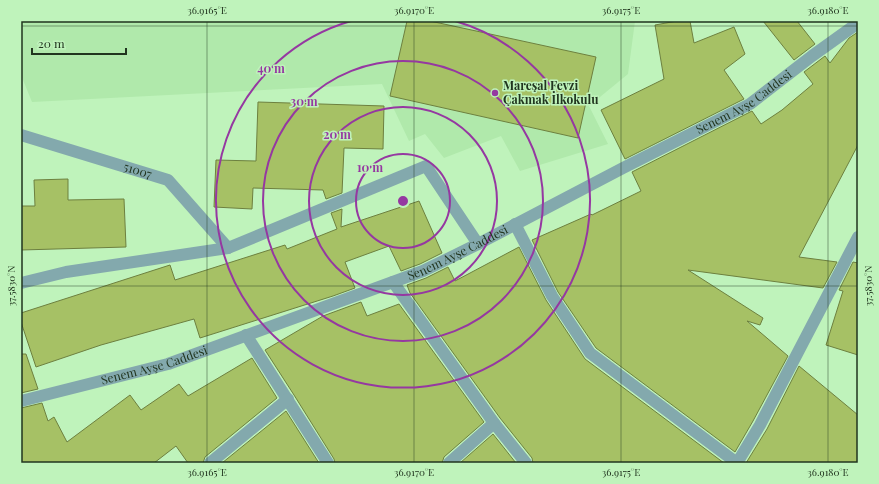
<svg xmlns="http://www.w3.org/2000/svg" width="879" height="484" viewBox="0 0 879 484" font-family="'Playfair Display',serif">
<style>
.built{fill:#b0e9ab}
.building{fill:#a6c165;stroke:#6d803f}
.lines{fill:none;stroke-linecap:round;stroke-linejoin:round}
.minor{stroke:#83a9ad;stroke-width:12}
.ticks{fill:none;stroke:#21351f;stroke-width:1;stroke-opacity:0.45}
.ring{fill:none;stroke:#9538a1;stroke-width:2}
.poi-dot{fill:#9538a1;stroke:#bff3bb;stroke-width:1.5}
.labels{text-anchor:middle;stroke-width:3;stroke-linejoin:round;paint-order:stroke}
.poi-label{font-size:12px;font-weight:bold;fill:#21351f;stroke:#bff3bb;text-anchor:start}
.street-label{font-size:12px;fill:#21351f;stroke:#bff3bb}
.centre{fill:#9538a1;stroke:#bff3bb;stroke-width:2}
.ring-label{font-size:12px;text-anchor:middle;font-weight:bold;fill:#9538a1;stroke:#bff3bb;stroke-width:3;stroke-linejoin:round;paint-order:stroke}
.neatline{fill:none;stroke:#21351f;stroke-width:1.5}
.ticks-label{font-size:10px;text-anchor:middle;fill:#21351f}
</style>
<rect width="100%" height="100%" fill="#bff3bb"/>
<path class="built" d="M 21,21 L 635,21 L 628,74 L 589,106 L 608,144 L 520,171 L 501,136 L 444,158 L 425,134 L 409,141 L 382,84 L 32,102 L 21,75 Z"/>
<g class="building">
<path d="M 407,21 L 430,21 L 596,57 L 578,138 L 390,96 Z"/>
<path d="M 677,21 L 690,21 L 694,43 L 734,27 L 745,54 L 724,70 L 744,99 L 625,159 L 601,110 L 664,79 L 655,25 Z"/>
<path d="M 763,21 L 797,21 L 815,44 L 794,60 Z"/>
<path d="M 858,32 L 858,145 L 799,257 L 837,262 L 823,288 L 688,270 L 763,318 L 760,325 L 747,321 L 788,356 L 753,421 L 735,452 L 596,348 L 558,292 L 532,240 L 591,214 L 592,215 L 641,191 L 632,172 L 752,111 L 761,124 L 782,110 L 813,84 L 804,72 L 825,56 L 830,63 L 849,38 Z"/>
<path d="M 258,102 L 384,106 L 383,149 L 344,148 L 342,193 L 326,199 L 323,190 L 253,188 L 252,209 L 214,207 L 216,160 L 256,161 Z"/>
<path d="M 68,179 L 68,200 L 124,199 L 126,247 L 21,250 L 21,206 L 35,206 L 34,180 Z"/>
<path d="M 419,201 L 442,253 L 420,264 L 401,271 L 389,246 L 345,262 L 355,288 L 333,296 L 200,338 L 194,319 L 101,345 L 36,367 L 21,322 L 21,313 L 170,265 L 175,280 L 285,245 L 287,249 L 337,229 L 331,213 L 342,209 L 341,227 Z"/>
<path d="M 519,247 L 546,300 L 585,359 L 724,463 L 533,463 L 532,458 L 500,418 L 410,293 L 407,285 L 426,278 L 448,267 L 455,281 Z"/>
<path d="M 853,262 L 858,263 L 858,355 L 826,345 L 843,291 L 839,290 Z"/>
<path d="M 361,302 L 367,316 L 399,304 L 484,422 L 444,457 L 442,463 L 335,463 L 334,459 L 294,395 L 265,350 L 323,316 Z"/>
<path d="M 21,354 L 26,354 L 38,389 L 21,393 Z"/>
<path d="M 252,358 L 277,398 L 205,457 L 203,463 L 188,463 L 176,446 L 154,463 L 21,463 L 21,408 L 42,403 L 48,421 L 54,417 L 67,442 L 130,395 L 141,410 L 179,384 L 188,396 Z"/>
<path d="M 799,366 L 858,415 L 858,463 L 746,463 L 767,429 Z"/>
<path d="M 286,411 L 319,463 L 222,463 Z"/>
<path d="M 493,434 L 516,463 L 460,463 Z"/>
</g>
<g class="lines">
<g class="minor">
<path id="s1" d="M 21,135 L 168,180 L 228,248"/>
<path d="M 515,224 L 552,296 L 590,353 L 737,463"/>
<path d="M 393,282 L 494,423 L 526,463"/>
<path d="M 21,283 L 66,272 L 228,248 L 426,166 L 478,244"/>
<path d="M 246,335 L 328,463"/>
<path id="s2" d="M 21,401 L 168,364 L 423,271 L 478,244 L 623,168 L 750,104 L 812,56 L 858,23"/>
<path d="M 210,463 L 288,399"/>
<path d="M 449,463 L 494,423"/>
<path d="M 737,463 L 760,425 L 858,237"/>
</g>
</g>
<path class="ticks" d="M 207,21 L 207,463M 414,21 L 414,463M 621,21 L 621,463M 828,21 L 828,463M 21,26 L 858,26M 21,286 L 858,286"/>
<g class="ring">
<circle cx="403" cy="201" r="47"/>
<circle cx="403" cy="201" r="94"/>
<circle cx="403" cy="201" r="140"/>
<path d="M455 21A187 187 0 1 1 351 21"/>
</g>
<circle class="poi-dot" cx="495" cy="93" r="4"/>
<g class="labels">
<g class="poi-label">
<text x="503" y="90">Mareşal Fevzi<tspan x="503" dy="14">Çakmak İlkokulu</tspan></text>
</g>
<g class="street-label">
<text dy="4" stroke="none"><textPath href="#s2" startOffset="786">Senem Ayşe Caddesi</textPath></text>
<text dy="4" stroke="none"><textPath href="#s1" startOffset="122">51007</textPath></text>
<text dy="4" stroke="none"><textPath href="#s2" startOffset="462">Senem Ayşe Caddesi</textPath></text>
<text dy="4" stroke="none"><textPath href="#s2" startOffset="138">Senem Ayşe Caddesi</textPath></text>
</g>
</g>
<circle cx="403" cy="201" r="6" class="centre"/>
<g class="ring-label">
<text x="271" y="73">40 m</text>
<text x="304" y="106">30 m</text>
<text x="337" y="139">20 m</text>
<text x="370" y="172">10 m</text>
</g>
<rect width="879" height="484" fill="none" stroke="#bff3bb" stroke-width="44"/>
<path d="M32 48v6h94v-6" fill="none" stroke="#21351f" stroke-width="2"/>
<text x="38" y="48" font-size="12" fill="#21351f" stroke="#bff3bb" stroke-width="3" paint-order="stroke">20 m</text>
<rect x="22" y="22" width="835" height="440" class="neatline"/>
<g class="ticks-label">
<text x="207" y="14">36.9165°E</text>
<text x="414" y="14">36.9170°E</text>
<text x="621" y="14">36.9175°E</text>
<text x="828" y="14">36.9180°E</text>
<text transform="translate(11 286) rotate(-90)" y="4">37.5830°N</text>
<text transform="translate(868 286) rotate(-90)" y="4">37.5830°N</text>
<text x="207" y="476">36.9165°E</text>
<text x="414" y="476">36.9170°E</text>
<text x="621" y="476">36.9175°E</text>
<text x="828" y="476">36.9180°E</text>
</g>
</svg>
